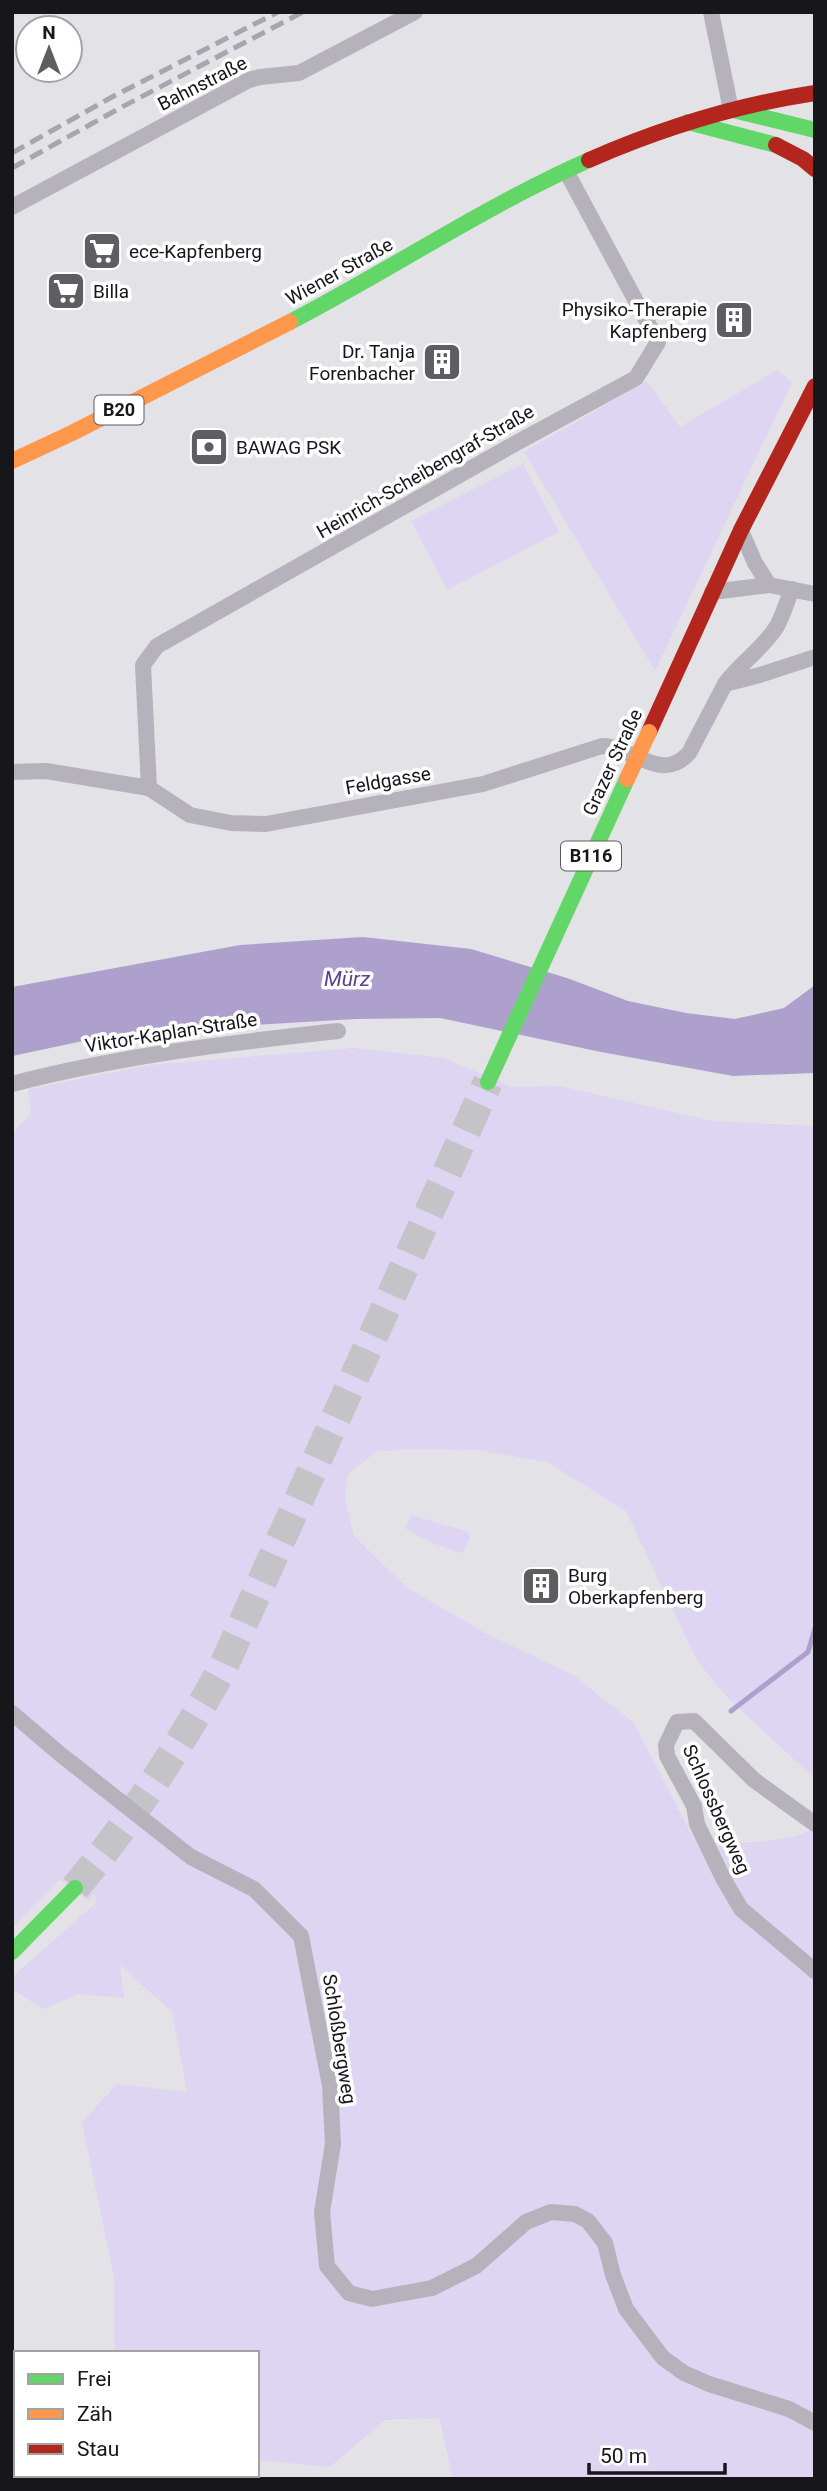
<svg xmlns="http://www.w3.org/2000/svg" width="827" height="2491" viewBox="0 0 827 2491" font-family="Roboto,sans-serif">
<style>
.green{fill:#ded5f3}
.water{fill:#aea0cd}
.lines{fill:none;stroke-linecap:round;stroke-linejoin:round}
.stream{stroke:#aea0cd;stroke-width:5}
.highway-tunnel{stroke:#c4c3c8;stroke-width:30;stroke-dasharray:30 15;stroke-linecap:butt}
.street{stroke:#b5b2bc;stroke-width:16}
.fast{stroke:#63d668;stroke-width:16}
.slow{stroke:#ff974d;stroke-width:16}
.jam{stroke:#b3261e;stroke-width:16}
.rail{stroke:#a7a6ac;stroke-width:5;stroke-dasharray:14 7;stroke-linecap:butt}
.slow-bridge{stroke:#ff974d;stroke-width:16}
.labels{text-anchor:middle;stroke-width:7;stroke-linejoin:round;paint-order:stroke}
.shield{fill:#fff;stroke:#5d5c5f;stroke-width:2}
.shield-label{font-size:18px;font-weight:bold;fill:#17161a}
.street-label{font-size:19px;fill:#17161a;stroke:#fff}
.poi-label{font-size:19px;fill:#17161a;stroke:#fff;text-anchor:start}
.water-label{font-size:21px;font-style:italic;fill:#5d408e;stroke:#fff}
</style>
<rect width="100%" height="100%" fill="#e3e2e7"/>
<g class="green">
<path d="M 777,370 L 792,382 L 655,671 L 524,452 L 647,381 L 680,427 Z"/>
<path d="M 523,464 L 559,532 L 447,590 L 411,521 Z"/>
<path d="M 354,1048 L 444,1058 L 512,1087 L 560,1086 L 712,1121 L 815,1126 L 815,1779 L 728,1698 L 697,1661 L 626,1511 L 547,1462 L 477,1450 L 408,1449 L 377,1451 L 348,1474 L 345,1498 L 354,1536 L 406,1587 L 487,1634 L 573,1675 L 634,1723 L 696,1843 C 735,1843 778,1845 815,1829 L 815,2479 L 453,2479 L 439,2418 L 385,2420 L 330,2467 L 257,2460 L 257,2353 L 114,2353 L 114,2277 L 82,2122 L 117,2084 L 187,2092 L 172,2012 L 120,1965 L 124,1998 L 78,1994 L 43,2009 L 12,1989 L 12,1977 L 96,1903 L 95,1894 L 89,1901 L 60,1879 L 12,1928 L 12,1133 L 31,1114 L 28,1089 L 150,1065 Z"/>
<path d="M 411,1515 L 468,1532 L 470,1537 L 464,1552 L 461,1553 L 432,1543 L 407,1530 L 406,1526 Z"/>
</g>
<path class="water" d="M 363,937 L 471,949 L 567,978 L 628,1001 L 686,1013 L 735,1019 L 784,1008 L 815,985 L 815,1073 L 733,1076 L 601,1052 L 440,1018 L 356,1019 L 121,1033 L 12,1056 L 12,987 L 240,945 Z"/>
<g class="lines">
<path class="stream" d="M 731,1711 L 808,1652 L 815,1628"/>
<path class="highway-tunnel" d="M 75,1888 C 133,1818 181,1745 224,1665 L 488,1082"/>
<g class="street">
<path d="M 711,12 L 731,110"/>
<path d="M 12,207 L 249,80 L 260,77 L 299,73 L 415,12"/>
<path d="M 741,531 L 755,563 L 769,585"/>
<path d="M 712,592 L 769,585 L 815,594"/>
<path d="M 725,684 C 740,663 764,648 777,626 C 783,615 787,601 792,589"/>
<path d="M 12,772 L 46,771 L 149,788 L 190,815 L 231,823 L 266,824 L 483,784 L 602,746 C 633,746 661,784 689,753 L 725,684 L 760,675 L 815,657"/>
<path d="M 149,788 L 143,665 L 157,646 L 518,442 L 636,378 L 658,342 L 566,171"/>
<path d="M 12,1084 C 119,1056 228,1043 338,1031"/>
<path d="M 12,1713 L 60,1754 L 191,1857 L 254,1889 L 301,1936 L 330,2086 L 333,2144 L 322,2212 L 327,2266 L 349,2293 L 372,2299 L 432,2288 L 476,2266 L 526,2222 L 551,2212 L 575,2214 L 588,2221 L 605,2243 L 613,2275 L 626,2309 L 663,2358 L 684,2373 L 709,2384 L 789,2409 L 815,2423"/>
<path d="M 815,1824 L 754,1780 L 694,1721 L 677,1722 L 666,1745 L 667,1756 L 694,1806 L 697,1824 L 723,1878 L 741,1909 L 815,1971"/>
</g>
<g class="fast">
<path d="M 737,111 L 815,130"/>
<path d="M 688,122 L 776,145"/>
<path d="M 290,322 C 390,270 485,206 589,160"/>
<path d="M 488,1082 L 627,779"/>
<path d="M 12,1952 L 75,1888"/>
</g>
<path class="slow" d="M 12,461 L 72,433 L 290,322"/>
<g class="jam">
<path d="M 776,145 L 803,159 L 815,169"/>
<path d="M 589,160 C 662,128 736,105 815,93"/>
<path d="M 649,732 L 741,530 L 815,386"/>
</g>
<g class="rail">
<path d="M 12,153 L 112,97 L 278,12"/>
<path d="M 12,168 L 120,108 L 303,12"/>
</g>
<path class="slow-bridge" d="M 627,779 L 649,732"/>
</g>
<defs>
<g id="supermarket-square" transform="scale(2.0125)"><rect x="-9" y="-9" width="18" height="18" rx="4" fill="#5e5d62" stroke="#fff"/><path d="M-6-5.5h2.5l.6 2H6L4.5 2H-2.5L-4.4-4H-6ZM-1.5 3.2a1.3 1.3 0 1 0 .1 0ZM3 3.2a1.3 1.3 0 1 0 .1 0Z" fill="#fff"/></g>
<g id="building-square" transform="scale(2.0125)"><rect x="-9" y="-9" width="18" height="18" rx="4" fill="#5e5d62" stroke="#fff"/><path d="M-4-6H4V6H1V3H-1V6H-4ZM-2.5-4.3h1.7v1.8h-1.7ZM.8-4.3h1.7v1.8H.8ZM-2.5-1h1.7V.8h-1.7ZM.8-1h1.7V.8H.8Z" fill="#fff"/></g>
<g id="bank-square" transform="scale(2.0125)"><rect x="-9" y="-9" width="18" height="18" rx="4" fill="#5e5d62" stroke="#fff"/><path d="M-6-4H6V4H-6ZM0-2.3a2.3 2.3 0 1 0 0 4.6a2.3 2.3 0 1 0 0-4.6Z" fill="#fff"/></g>
</defs>
<g fill-rule="evenodd">
<use href="#supermarket-square" x="102" y="251"/>
<use href="#supermarket-square" x="66" y="291"/>
<use href="#building-square" x="734" y="320"/>
<use href="#building-square" x="442" y="362"/>
<use href="#bank-square" x="209" y="447"/>
<use href="#building-square" x="541" y="1586"/>
</g>
<g class="labels">
<g class="shield">
<rect x="94.5" y="395.5" width="49" height="29" rx="5"/>
<rect x="561" y="841.5" width="60" height="29" rx="5"/>
</g>
<g class="shield-label">
<text x="119" y="416">B20</text>
<text x="591" y="862">B116</text>
</g>
<g class="street-label">
<text transform="translate(202 83) rotate(-27)" y="7">Bahnstraße</text>
<text transform="translate(339 271) rotate(-29)" y="7">Wiener Straße</text>
<text transform="translate(425 471) rotate(-30)" y="7">Heinrich-Scheibengraf-Straße</text>
<text transform="translate(612 762) rotate(-65)" y="7">Grazer Straße</text>
<text transform="translate(388 780) rotate(-10)" y="7">Feldgasse</text>
<text transform="translate(171 1032) rotate(-9)" y="7">Viktor-Kaplan-Straße</text>
<text transform="translate(717 1809) rotate(66)" y="7">Schlossbergweg</text>
<text transform="translate(340 2039) rotate(81)" y="7">Schloßbergweg</text>
</g>
<g class="poi-label">
<text x="129" y="258">ece-Kapfenberg</text>
<text x="93" y="298">Billa</text>
<text x="707" y="316" text-anchor="end">Physiko-Therapie<tspan x="707" dy="22">Kapfenberg</tspan></text>
<text x="415" y="358" text-anchor="end">Dr. Tanja<tspan x="415" dy="22">Forenbacher</tspan></text>
<text x="236" y="454">BAWAG PSK</text>
<text x="568" y="1582">Burg<tspan x="568" dy="22">Oberkapfenberg</tspan></text>
</g>
<g class="water-label">
<text x="347" y="986">Mürz</text>
</g>
</g>
<rect width="827" height="2491" fill="none" stroke="#17161a" stroke-width="28"/>
<rect x="14" y="2351" width="245" height="126" fill="#ffffff" stroke="#a2a2a3" stroke-width="2"/>
<rect x="28" y="2374" width="35" height="10" fill="#63d668" stroke="#a2a2a3" stroke-width="2"/>
<text x="77" y="2386" font-size="21" fill="#17161a">Frei</text>
<rect x="28" y="2409" width="35" height="10" fill="#ff974d" stroke="#a2a2a3" stroke-width="2"/>
<text x="77" y="2421" font-size="21" fill="#17161a">Zäh</text>
<rect x="28" y="2444" width="35" height="10" fill="#b3261e" stroke="#a2a2a3" stroke-width="2"/>
<text x="77" y="2456" font-size="21" fill="#17161a">Stau</text>
<g transform="translate(49 49)"><circle r="33" fill="#ffffff" stroke="#a2a2a3" stroke-width="2"/>
<path d="M0-5L12 26L0 18L-12 26Z" fill="#5e5d62"/>
<text y="-10" font-size="19" font-weight="bold" text-anchor="middle" fill="#17161a">N</text>
</g>
<path d="M589 2463v10h136v-10" fill="none" stroke="#17161a" stroke-width="3.5"/>
<text x="600" y="2463" font-size="21" fill="#17161a" stroke="#ffffff" stroke-width="5" paint-order="stroke">50 m</text>
</svg>
